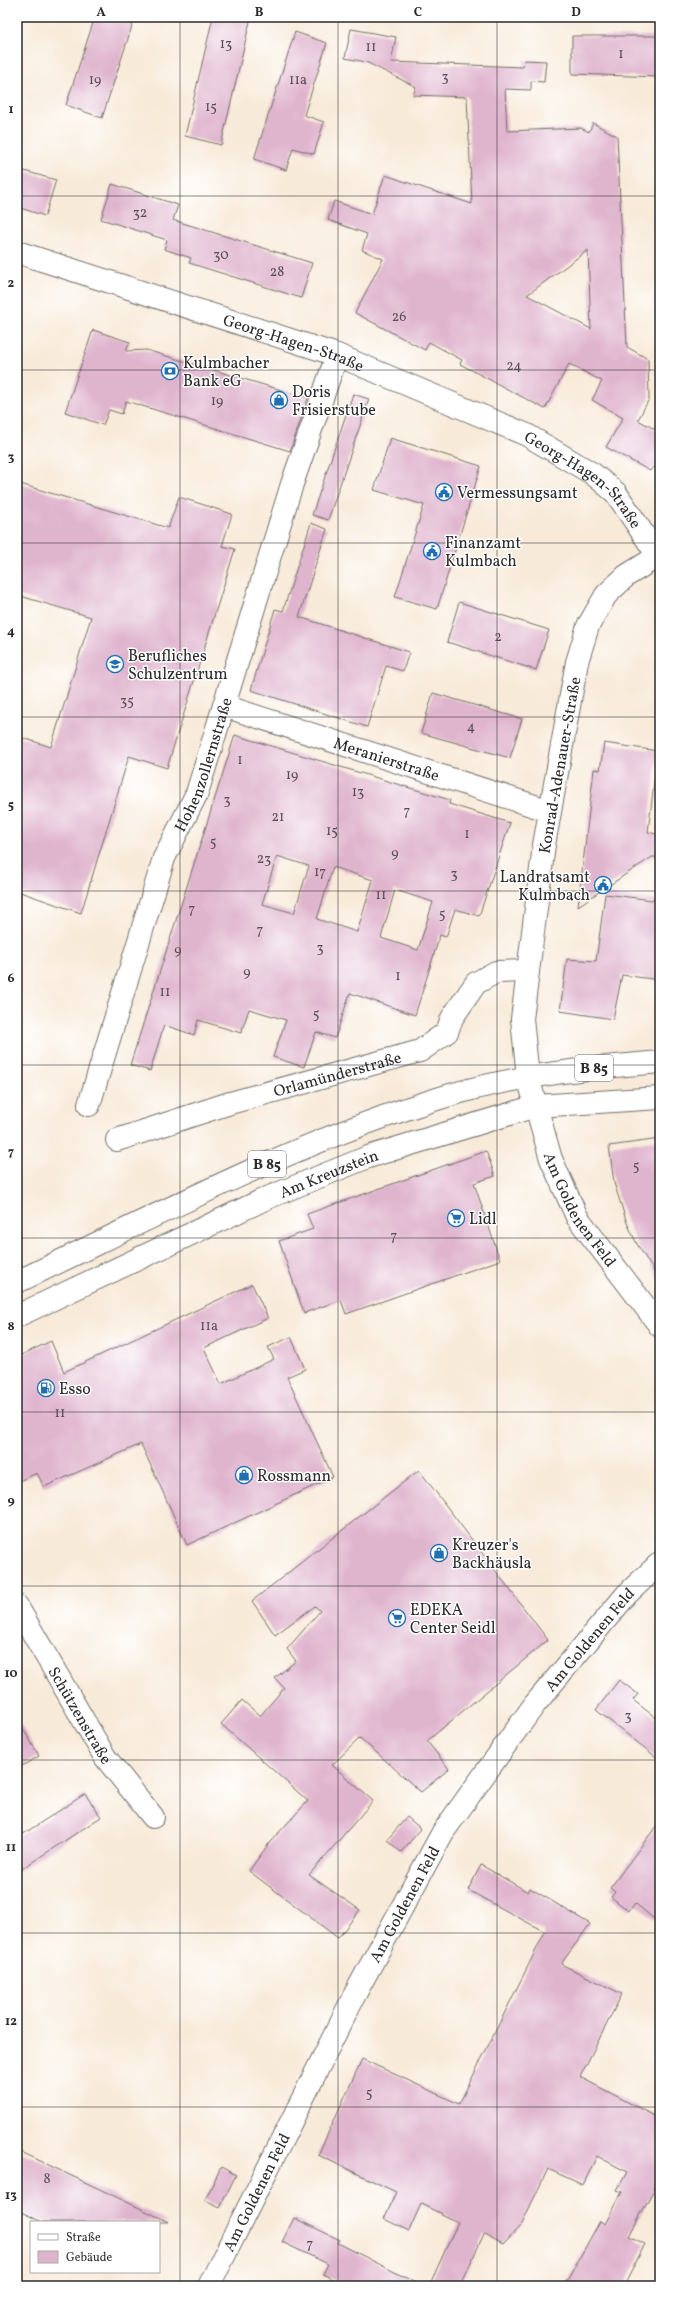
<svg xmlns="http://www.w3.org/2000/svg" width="677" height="2303" viewBox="0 0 677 2303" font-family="Vollkorn,serif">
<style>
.building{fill:#dfb4cd;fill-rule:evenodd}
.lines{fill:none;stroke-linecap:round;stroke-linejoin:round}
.street-casing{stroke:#736e68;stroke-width:24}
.primary-casing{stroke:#736e68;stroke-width:24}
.street{stroke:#fff;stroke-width:22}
.primary{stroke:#fff;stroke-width:22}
.grid{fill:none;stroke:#2b2b2b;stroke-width:1;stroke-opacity:0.55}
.labels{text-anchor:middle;stroke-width:3;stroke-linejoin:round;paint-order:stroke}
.number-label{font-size:14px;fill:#584d54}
.shield{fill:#fff;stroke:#6b6b6b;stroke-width:1}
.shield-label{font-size:15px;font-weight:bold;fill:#2b2b2b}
.street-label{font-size:16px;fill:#2b2b2b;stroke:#fff}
.poi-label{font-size:16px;fill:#2b2b2b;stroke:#fff;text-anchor:start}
.neatline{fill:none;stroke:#2b2b2b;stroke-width:1.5}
.grid-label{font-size:13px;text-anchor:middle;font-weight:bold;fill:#2b2b2b}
</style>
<rect width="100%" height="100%" fill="#fff"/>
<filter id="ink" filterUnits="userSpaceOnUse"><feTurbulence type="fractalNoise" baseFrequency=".025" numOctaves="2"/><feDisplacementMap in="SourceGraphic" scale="8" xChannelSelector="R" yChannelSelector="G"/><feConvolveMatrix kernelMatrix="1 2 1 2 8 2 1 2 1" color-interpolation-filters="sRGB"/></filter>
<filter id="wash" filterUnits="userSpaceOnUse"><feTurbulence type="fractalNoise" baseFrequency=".012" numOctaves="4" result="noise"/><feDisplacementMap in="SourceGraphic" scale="16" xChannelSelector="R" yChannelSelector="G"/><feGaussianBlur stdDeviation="0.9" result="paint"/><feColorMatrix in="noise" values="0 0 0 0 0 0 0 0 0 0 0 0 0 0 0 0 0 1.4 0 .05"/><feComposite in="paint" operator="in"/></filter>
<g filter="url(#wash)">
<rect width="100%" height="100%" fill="#f8ead9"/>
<g id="blocks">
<g class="building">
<path d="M 95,17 L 135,17 L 102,118 L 66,105 Z"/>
<path d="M 213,17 L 251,17 L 221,145 L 185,136 Z"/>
<path d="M 351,29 L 396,37 L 391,62 L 523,67 L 524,60 L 546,61 L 544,82 L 531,81 L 531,90 L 505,89 L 507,131 L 581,128 L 589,132 L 593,123 L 617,136 L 627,347 L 648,359 L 649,399 L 638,420 L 660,432 L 660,471 L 653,467 L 650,471 L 606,447 L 623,418 L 592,400 L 602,381 L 569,364 L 545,409 L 460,364 L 462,360 L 429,342 L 425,350 L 355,313 L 383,259 L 362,250 L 367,234 L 328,220 L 334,201 L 372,214 L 385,175 L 472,204 L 467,97 L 413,95 L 416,87 L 366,62 L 345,58 ZM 588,250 L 591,329 L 527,295 Z"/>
<path d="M 295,32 L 327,43 L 304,115 L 324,122 L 314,154 L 293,148 L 286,170 L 254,159 Z"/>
<path d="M 572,36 L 660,36 L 660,77 L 572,74 Z"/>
<path d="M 17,169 L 56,180 L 45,216 L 17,207 Z"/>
<path d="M 112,184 L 178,205 L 173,220 L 312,263 L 301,298 L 189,263 L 191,258 L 164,249 L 167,240 L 101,219 Z"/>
<path d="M 93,330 L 130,342 L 126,351 L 146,350 L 308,398 L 290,451 L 126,401 L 122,414 L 109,410 L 103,425 L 65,412 Z"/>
<path d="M 353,394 L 369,399 L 328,520 L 312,515 Z"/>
<path d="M 390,438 L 481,466 L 437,609 L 395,597 L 424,505 L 374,490 Z"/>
<path d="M 17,483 L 168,528 L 179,497 L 232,514 L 222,546 L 235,549 L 167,768 L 129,756 L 81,913 L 17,891 L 17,736 L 51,747 L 91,617 L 17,595 Z"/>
<path d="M 311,523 L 327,529 L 299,617 L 409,652 L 403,671 L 386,666 L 367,727 L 251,690 L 275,609 L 283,611 Z"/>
<path d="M 459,602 L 549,630 L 536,670 L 447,642 Z"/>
<path d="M 433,693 L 522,719 L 510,758 L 421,733 Z"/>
<path d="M 235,735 L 450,800 L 449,804 L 510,823 L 479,916 L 455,909 L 446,937 L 440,935 L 415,1015 L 350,993 L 335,1038 L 316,1032 L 304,1067 L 273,1057 L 286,1020 L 249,1009 L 241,1033 L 198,1020 L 194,1035 L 164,1025 L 150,1071 L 130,1065 ZM 277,856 L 309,866 L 294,913 L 262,904 ZM 333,867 L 373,880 L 357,932 L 317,919 ZM 395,890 L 433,902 L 418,950 L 381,938 Z"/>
<path d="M 604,743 L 658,751 L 648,832 L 660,835 L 660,857 L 652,857 L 578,906 L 594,769 L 600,770 Z"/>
<path d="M 605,894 L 660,901 L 660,980 L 622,975 L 613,1019 L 560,1011 L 567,959 L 596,961 Z"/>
<path d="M 660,1139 L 660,1281 L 637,1244 L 627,1223 L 614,1183 L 609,1146 Z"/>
<path d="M 486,1151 L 495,1176 L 474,1183 L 500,1260 L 346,1314 L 341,1300 L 304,1313 L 279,1241 L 313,1229 L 307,1214 Z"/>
<path d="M 252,1284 L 268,1318 L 204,1348 L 221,1384 L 274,1359 L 268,1347 L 291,1337 L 305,1369 L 287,1377 L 333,1477 L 187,1545 L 141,1444 L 44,1487 L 37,1473 L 17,1482 L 17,1357 L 51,1341 L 64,1372 Z"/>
<path d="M 419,1470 L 548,1640 L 427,1741 L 449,1769 L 421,1792 L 360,1738 L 332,1765 L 373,1801 L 309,1875 L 360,1910 L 338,1938 L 249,1871 L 270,1842 L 308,1801 L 221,1724 L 242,1700 L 260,1716 L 284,1688 L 275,1678 L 296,1661 L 287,1649 L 320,1611 L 315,1606 L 275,1635 L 252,1601 Z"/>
<path d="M 619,1680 L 638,1694 L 633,1700 L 660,1721 L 660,1760 L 596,1710 Z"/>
<path d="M 17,1718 L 39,1756 L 17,1769 Z"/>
<path d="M 85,1794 L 101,1817 L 17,1872 L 17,1838 Z"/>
<path d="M 407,1817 L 421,1829 L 401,1852 L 387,1840 Z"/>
<path d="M 660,1821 L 660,1924 L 635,1903 L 629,1911 L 611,1897 L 615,1892 L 610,1888 Z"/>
<path d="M 481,1865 L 528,1892 L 530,1888 L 590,1924 L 561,1964 L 622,1994 L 580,2077 L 660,2119 L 660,2178 L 629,2236 L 645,2244 L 624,2286 L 564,2286 L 600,2221 L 605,2224 L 622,2192 L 617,2190 L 627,2172 L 597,2156 L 583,2185 L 548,2169 L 521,2225 L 503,2244 L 484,2234 L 460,2286 L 429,2286 L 458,2222 L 421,2204 L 409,2231 L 384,2219 L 396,2192 L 318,2155 L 362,2059 L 459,2104 L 545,1932 L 468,1890 Z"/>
<path d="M 17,2150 L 169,2222 L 42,2222 L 17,2210 Z"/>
<path d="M 221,2167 L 236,2175 L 220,2207 L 205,2200 Z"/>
<path d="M 294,2218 L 340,2240 L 338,2243 L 422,2286 L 347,2286 L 323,2274 L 328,2264 L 282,2242 Z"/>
</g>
</g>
</g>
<g filter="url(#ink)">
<use href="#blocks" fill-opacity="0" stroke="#736e68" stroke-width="1"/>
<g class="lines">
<g class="street-casing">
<g id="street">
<path id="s1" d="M 17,252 L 337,355 L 527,435 L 593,474 L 616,493 L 658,556"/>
<path id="s2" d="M 658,556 L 626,576 L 606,595 L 588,626 L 577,662 L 544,845 L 522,1019 L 528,1077 L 536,1106 L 551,1159 L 577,1217 L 660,1326"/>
<path id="s3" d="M 224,706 L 550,811"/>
<path id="s4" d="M 89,1105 L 164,858 L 197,793 L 292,484 L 337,355"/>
<path id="s5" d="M 117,1140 L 230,1103 L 420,1051 L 447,1032 L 452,1018 L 476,983 L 496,972 L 528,971"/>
<path id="s6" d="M 17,1606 L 105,1757 L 153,1817"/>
<path id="s7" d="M 209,2286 L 355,1994 L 443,1832 L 535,1704 L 627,1594 L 660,1563"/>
</g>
</g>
<g class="primary-casing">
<g id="primary">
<path d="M 17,1282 C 158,1215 299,1140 450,1095 C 517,1075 590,1068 660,1062"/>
<path id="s8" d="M 17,1316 L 267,1198 L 368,1157 L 536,1106 L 660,1098"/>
</g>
</g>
<use href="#street" class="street"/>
<use href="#primary" class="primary"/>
</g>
</g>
<path class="grid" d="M 180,17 L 180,2286M 338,17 L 338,2286M 497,17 L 497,2286M 17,196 L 660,196M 17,370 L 660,370M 17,543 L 660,543M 17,717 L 660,717M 17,891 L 660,891M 17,1065 L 660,1065M 17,1238 L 660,1238M 17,1412 L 660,1412M 17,1586 L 660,1586M 17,1760 L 660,1760M 17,1933 L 660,1933M 17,2107 L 660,2107"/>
<defs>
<g id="bank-ring" transform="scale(0.9)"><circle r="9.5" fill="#fff" stroke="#1f6fb2" stroke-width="1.5"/><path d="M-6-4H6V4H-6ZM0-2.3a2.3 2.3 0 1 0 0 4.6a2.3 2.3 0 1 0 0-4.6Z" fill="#1f6fb2"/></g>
<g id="shop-ring" transform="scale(0.9)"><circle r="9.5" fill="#fff" stroke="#1f6fb2" stroke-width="1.5"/><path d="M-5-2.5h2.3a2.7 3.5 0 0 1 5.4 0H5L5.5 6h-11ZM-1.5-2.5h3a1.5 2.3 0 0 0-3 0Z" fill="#1f6fb2"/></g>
<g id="civic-ring" transform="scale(0.9)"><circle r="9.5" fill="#fff" stroke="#1f6fb2" stroke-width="1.5"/><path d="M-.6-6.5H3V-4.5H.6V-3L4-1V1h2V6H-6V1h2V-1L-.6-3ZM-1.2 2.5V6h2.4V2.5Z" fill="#1f6fb2"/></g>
<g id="school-ring" transform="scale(0.9)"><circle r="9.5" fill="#fff" stroke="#1f6fb2" stroke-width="1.5"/><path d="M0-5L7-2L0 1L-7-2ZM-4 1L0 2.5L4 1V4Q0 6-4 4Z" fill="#1f6fb2"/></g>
<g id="supermarket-ring" transform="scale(0.9)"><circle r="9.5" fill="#fff" stroke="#1f6fb2" stroke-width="1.5"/><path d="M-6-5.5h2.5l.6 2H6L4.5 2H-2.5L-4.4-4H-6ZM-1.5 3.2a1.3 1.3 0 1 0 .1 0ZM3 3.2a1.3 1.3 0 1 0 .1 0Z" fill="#1f6fb2"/></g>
<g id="fuel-ring" transform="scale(0.9)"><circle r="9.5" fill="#fff" stroke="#1f6fb2" stroke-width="1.5"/><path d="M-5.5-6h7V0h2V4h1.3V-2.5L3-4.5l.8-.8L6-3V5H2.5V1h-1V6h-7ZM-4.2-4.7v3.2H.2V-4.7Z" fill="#1f6fb2"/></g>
</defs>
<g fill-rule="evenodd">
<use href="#bank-ring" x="170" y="371"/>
<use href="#shop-ring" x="279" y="400"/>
<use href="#civic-ring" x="444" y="492"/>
<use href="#civic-ring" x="432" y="551"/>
<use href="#school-ring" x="115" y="664"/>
<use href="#civic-ring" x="603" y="885"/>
<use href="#supermarket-ring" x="456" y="1218"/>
<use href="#fuel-ring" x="46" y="1388"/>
<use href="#shop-ring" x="244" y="1475"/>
<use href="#shop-ring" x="439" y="1553"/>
<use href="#supermarket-ring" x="397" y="1618"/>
</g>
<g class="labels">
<g class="number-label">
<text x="226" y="48">13</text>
<text x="371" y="51">11</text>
<text x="621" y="58">1</text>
<text x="445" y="81">3</text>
<text x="95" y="84">19</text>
<text x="298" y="84">11a</text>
<text x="211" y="111">15</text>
<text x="140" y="217">32</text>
<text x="221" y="259">30</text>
<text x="277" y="276">28</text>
<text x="399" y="321">26</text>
<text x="514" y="370">24</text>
<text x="217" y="405">19</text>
<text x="498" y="641">2</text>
<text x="127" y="705">35</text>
<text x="471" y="731">4</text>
<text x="240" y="764">1</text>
<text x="292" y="779">19</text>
<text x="358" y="796">13</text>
<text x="227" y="804">3</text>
<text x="407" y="815">7</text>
<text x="278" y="821">21</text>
<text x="332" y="835">15</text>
<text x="467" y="838">1</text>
<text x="213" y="846">5</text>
<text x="395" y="857">9</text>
<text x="264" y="863">23</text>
<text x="320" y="876">17</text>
<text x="454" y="878">3</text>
<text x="381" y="899">11</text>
<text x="192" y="913">7</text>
<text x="442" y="918">5</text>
<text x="260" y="934">7</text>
<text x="320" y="952">3</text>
<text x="178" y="954">9</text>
<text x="247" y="976">9</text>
<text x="398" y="980">1</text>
<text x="165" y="996">11</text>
<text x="316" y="1018">5</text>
<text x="636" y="1170">5</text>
<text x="394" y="1240">7</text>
<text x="209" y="1330">11a</text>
<text x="60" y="1417">11</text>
<text x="628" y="1720">3</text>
<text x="369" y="2097">5</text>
<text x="47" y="2183">8</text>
<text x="310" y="2248">7</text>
</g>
<g class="shield">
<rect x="575" y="1055" width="38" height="26" rx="3"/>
<rect x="248" y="1151" width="38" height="26" rx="3"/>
</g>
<g class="shield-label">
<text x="594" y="1073">B 85</text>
<text x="267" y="1169">B 85</text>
</g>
<g class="street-label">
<text dy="6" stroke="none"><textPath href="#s1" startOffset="291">Georg-Hagen-Straße</textPath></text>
<text dy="6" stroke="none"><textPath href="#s1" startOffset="615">Georg-Hagen-Straße</textPath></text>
<text dy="6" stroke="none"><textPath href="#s3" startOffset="171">Meranierstraße</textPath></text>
<text dy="6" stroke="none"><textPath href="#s4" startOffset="360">Hohenzollernstraße</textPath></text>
<text transform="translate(559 765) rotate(-80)" y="6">Konrad-Adenauer-Straße</text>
<text dy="6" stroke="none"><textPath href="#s5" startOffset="230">Orlamünderstraße</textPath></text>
<text dy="6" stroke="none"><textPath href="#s8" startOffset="343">Am Kreuzstein</textPath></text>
<text dy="6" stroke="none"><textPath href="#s2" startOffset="702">Am Goldenen Feld</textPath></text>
<text dy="6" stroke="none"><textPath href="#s7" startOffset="753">Am Goldenen Feld</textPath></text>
<text dy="6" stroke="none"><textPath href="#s6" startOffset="126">Schützenstraße</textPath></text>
<text dy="6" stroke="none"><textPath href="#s7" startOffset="429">Am Goldenen Feld</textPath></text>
<text dy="6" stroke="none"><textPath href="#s7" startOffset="105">Am Goldenen Feld</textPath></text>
</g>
<g class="poi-label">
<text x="183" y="368">Kulmbacher<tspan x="183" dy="18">Bank eG</tspan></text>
<text x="292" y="397">Doris<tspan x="292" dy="18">Frisierstube</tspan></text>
<text x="457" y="498">Vermessungsamt</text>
<text x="445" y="548">Finanzamt<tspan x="445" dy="18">Kulmbach</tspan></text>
<text x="128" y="661">Berufliches<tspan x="128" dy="18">Schulzentrum</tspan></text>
<text x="590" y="882" text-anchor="end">Landratsamt<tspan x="590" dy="18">Kulmbach</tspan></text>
<text x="469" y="1224">Lidl</text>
<text x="59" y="1394">Esso</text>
<text x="257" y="1481">Rossmann</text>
<text x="452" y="1550">Kreuzer's<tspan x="452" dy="18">Backhäusla</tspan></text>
<text x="410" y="1615">EDEKA<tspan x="410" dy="18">Center Seidl</tspan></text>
</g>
</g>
<rect width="677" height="2303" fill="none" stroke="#fff" stroke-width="44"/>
<rect x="30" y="2221" width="130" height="52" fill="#ffffff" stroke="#aaaaaa"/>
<rect x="38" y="2234" width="20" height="6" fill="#ffffff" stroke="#aaaaaa"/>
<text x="66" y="2241" font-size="12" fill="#2b2b2b">Straße</text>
<rect x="38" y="2251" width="20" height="12" fill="#dfb4cd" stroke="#aaaaaa"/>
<text x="66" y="2261" font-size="12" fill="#2b2b2b">Gebäude</text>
<rect x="22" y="22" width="633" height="2259" class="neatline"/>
<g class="grid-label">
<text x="101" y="16">A</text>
<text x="259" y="16">B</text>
<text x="418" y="16">C</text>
<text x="576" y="16">D</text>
<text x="11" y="113">1</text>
<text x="11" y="287">2</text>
<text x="11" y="461">3</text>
<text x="11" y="635">4</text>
<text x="11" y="809">5</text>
<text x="11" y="982">6</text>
<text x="11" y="1156">7</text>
<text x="11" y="1330">8</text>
<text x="11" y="1504">9</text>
<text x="11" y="1677">10</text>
<text x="11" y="1851">11</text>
<text x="11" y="2025">12</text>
<text x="11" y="2199">13</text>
</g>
</svg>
